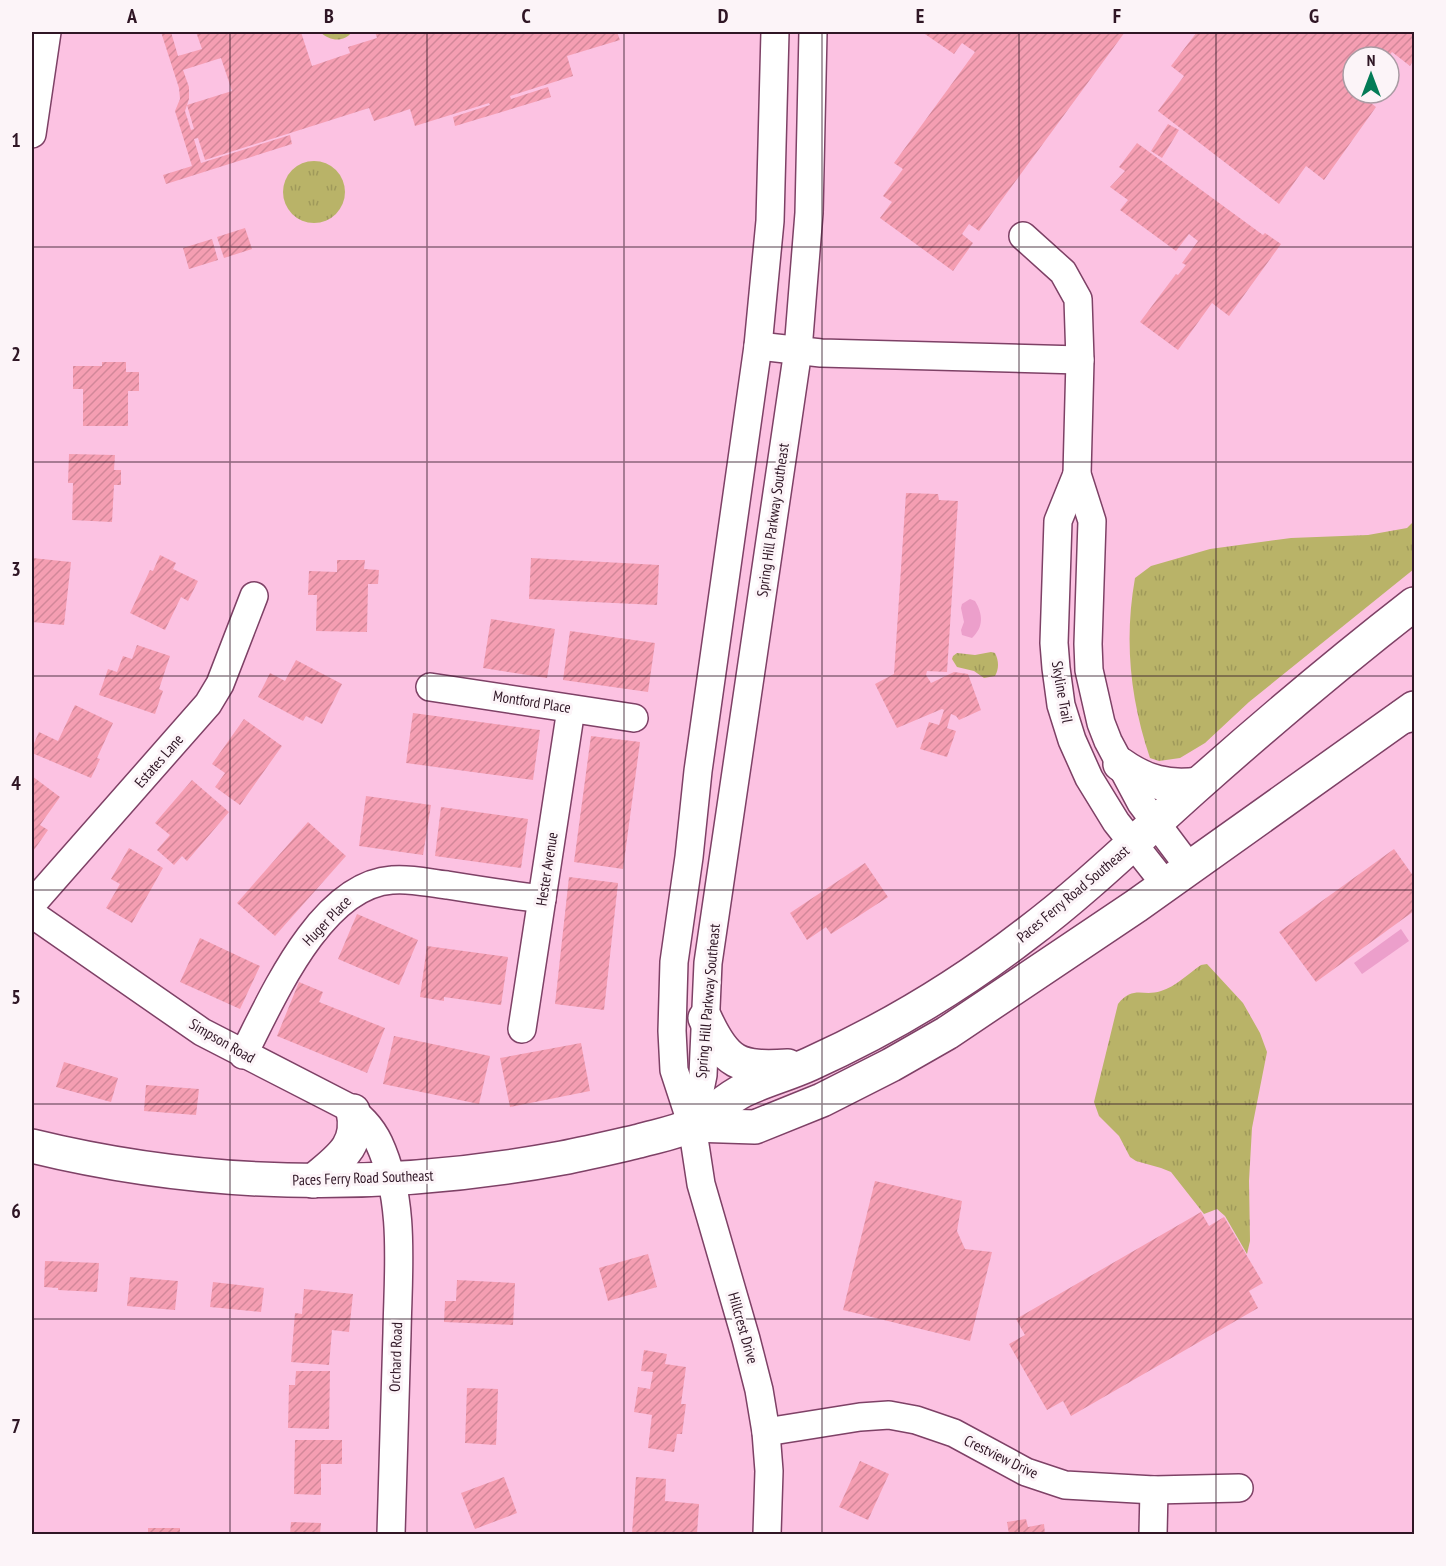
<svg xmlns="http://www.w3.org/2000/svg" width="1446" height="1566" viewBox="0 0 1446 1566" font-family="'PT Sans Narrow',sans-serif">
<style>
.grass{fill:url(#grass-tufts)}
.park{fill:url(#park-dots)}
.water{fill:#ec9fcb}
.building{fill:url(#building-hatch);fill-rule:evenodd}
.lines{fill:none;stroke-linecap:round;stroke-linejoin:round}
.minor-casing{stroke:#7e4166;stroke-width:30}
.major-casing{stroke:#7e4166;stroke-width:36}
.highway-casing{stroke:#7e4166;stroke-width:36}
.minor{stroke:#fff;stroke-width:27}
.major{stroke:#fff;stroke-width:33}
.highway{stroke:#fff;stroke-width:33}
.grid{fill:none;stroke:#2f1625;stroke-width:1.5;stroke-opacity:0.55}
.labels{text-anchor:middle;stroke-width:6;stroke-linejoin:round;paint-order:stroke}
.street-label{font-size:15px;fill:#2f1625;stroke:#fcf4f8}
.neatline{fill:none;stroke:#2f1625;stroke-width:2}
.grid-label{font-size:20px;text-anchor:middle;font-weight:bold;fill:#2f1625}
</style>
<defs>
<pattern id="grass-tufts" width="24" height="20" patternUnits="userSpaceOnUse" patternTransform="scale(1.5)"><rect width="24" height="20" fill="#b9b368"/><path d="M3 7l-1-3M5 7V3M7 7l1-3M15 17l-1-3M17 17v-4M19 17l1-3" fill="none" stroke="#9f995a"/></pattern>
<pattern id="park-dots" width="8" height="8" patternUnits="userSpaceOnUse" patternTransform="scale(1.5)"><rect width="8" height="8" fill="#b9b368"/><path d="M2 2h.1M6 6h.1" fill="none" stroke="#9f995a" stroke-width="1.8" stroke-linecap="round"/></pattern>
<pattern id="building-hatch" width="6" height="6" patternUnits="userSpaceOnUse" patternTransform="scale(1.5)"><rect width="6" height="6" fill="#f59eb2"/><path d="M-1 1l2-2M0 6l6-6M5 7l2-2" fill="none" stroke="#d28799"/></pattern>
</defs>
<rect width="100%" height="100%" fill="#fcc2e2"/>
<g class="grass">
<circle cx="314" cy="192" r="31"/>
<path d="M 1414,521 L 1414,569 L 1249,702 L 1205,743 L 1180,758 L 1159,761 L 1150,758 C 1130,699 1124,640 1135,578 L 1151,566 L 1210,549 L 1291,538 L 1368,535 L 1407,528 Z"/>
<path d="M 991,652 L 995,653 C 999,661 999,669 995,676 L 984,678 L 974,671 L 957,667 L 952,659 L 953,656 L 957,653 L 975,655 Z"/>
<path d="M 1207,964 L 1243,1003 L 1260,1033 L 1267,1052 L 1252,1128 L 1249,1181 L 1250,1241 L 1247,1254 L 1225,1216 L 1217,1209 L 1204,1214 L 1171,1172 L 1161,1168 L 1136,1161 L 1130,1157 L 1119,1136 L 1099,1116 L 1094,1102 L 1118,1004 C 1133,985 1143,997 1161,991 C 1175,987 1189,973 1201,965 Z"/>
</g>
<path class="park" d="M 320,32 L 352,32 C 343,43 330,41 320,32 Z"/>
<g class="water">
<path d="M 970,599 L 975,601 C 983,614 984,627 972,638 L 962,635 L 961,630 L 964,622 L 961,608 L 962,604 Z"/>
<path d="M 1401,929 L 1409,941 L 1362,974 L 1354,963 Z"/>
</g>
<g class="building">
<path d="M 161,32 L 171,32 L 178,56 L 202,49 L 196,32 L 301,32 L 312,66 L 350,53 L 348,47 L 377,38 L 375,32 L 617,32 L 620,40 L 567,56 L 573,76 L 510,96 L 511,99 L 548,87 L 551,97 L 455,126 L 453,117 L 490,105 L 489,103 L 415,126 L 410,109 L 374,121 L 369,108 L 205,160 L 198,138 L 194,139 L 201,163 L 290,135 L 292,144 L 166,184 L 163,175 L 192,166 L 175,111 L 180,99 L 179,88 ZM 221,58 L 232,91 L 187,105 L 194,129 L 191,130 L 185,111 L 189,99 L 189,87 L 183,70 Z"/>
<path d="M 922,32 L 1125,32 L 979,231 L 969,224 L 962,234 L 973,243 L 953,271 L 880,218 L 892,202 L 883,196 L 903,169 L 894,163 L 975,52 L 962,43 L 954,54 Z"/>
<path d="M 1197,32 L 1414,32 L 1414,59 L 1410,66 L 1392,52 L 1388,57 L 1353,57 L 1353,93 L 1364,93 L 1362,96 L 1376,107 L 1324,180 L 1306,166 L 1279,204 L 1158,111 L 1184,76 L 1171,66 Z"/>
<path d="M 1168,124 L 1179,130 L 1162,158 L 1151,151 Z"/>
<path d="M 1137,143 L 1263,235 L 1265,233 L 1281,244 L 1229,316 L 1212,303 L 1178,350 L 1140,322 L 1176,274 L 1178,275 L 1186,265 L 1182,263 L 1198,241 L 1189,234 L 1176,251 L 1120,210 L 1128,200 L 1110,187 L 1125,171 L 1119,167 Z"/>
<path d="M 245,228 L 252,249 L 224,258 L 217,237 Z"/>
<path d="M 212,239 L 218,260 L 189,269 L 183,248 Z"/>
<path d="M 102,362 L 126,362 L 126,372 L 139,372 L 139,391 L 128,391 L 128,426 L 83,426 L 83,389 L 73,389 L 73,366 L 102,366 Z"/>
<path d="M 69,454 L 115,455 L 114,470 L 121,470 L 121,485 L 114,485 L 112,522 L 72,520 L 73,483 L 68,483 Z"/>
<path d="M 906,493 L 938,494 L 939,500 L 958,501 L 947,672 L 927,671 L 926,675 L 931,683 L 954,672 L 968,674 L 981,710 L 959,720 L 956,716 L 951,714 L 947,728 L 956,731 L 947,757 L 920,749 L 929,722 L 939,725 L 944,710 L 942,709 L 897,728 L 875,684 L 894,674 Z"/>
<path d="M 160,555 L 176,563 L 173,569 L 198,581 L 188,601 L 181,597 L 165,630 L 130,613 L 150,570 L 153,571 Z"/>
<path d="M 32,558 L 71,562 L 64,625 L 32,622 Z"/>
<path d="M 531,558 L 659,565 L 657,605 L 529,599 Z"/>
<path d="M 337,560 L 365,560 L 364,569 L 379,570 L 378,584 L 368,584 L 367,632 L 316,631 L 317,595 L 308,595 L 309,571 L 337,572 Z"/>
<path d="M 491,619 L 555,629 L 547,678 L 483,668 Z"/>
<path d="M 570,631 L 655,643 L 648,692 L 563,680 Z"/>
<path d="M 137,645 L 170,656 L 159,689 L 163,691 L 155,714 L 99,695 L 108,669 L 117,672 L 123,656 L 132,659 Z"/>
<path d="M 296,660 L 342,684 L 322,724 L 306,716 L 303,721 L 258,697 L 270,673 L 285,681 Z"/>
<path d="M 75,705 L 113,723 L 97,758 L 100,759 L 91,778 L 32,753 L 32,748 L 39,732 L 58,741 Z"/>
<path d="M 413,713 L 540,730 L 533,780 L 406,763 Z"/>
<path d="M 244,719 L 282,746 L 240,805 L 215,787 L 225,773 L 212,764 Z"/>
<path d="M 591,736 L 640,742 L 623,869 L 574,862 Z"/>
<path d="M 32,776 L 60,797 L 40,825 L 48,830 L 34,850 L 32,848 Z"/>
<path d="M 192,780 L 229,812 L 187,861 L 182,856 L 174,865 L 157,850 L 170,835 L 155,823 Z"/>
<path d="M 366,796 L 431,805 L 423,855 L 359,846 Z"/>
<path d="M 441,807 L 528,819 L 521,868 L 435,856 Z"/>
<path d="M 308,822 L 346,856 L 275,936 L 237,903 Z"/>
<path d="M 129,848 L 163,868 L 132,923 L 106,908 L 120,884 L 111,879 Z"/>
<path d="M 1394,849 L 1414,877 L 1414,911 L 1316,982 L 1279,932 Z"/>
<path d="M 865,863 L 888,897 L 831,934 L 826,927 L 807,940 L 790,913 Z"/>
<path d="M 569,877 L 618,883 L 604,1010 L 555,1004 Z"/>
<path d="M 357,914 L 418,940 L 399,985 L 338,959 Z"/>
<path d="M 200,938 L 260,966 L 240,1009 L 180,982 Z"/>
<path d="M 427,946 L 508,957 L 501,1005 L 444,997 L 444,1001 L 420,997 Z"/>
<path d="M 299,982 L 323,992 L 319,1002 L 385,1028 L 367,1073 L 277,1036 Z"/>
<path d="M 394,1036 L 490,1056 L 479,1104 L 383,1084 Z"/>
<path d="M 581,1043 L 590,1091 L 510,1107 L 500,1058 Z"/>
<path d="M 64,1062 L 118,1078 L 111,1102 L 56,1087 Z"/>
<path d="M 146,1085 L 199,1089 L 196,1115 L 144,1111 Z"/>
<path d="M 875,1181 L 962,1201 L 957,1231 L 965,1249 L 992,1252 L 970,1341 L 843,1310 Z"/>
<path d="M 1201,1212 L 1209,1226 L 1224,1217 L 1263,1283 L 1249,1291 L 1258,1308 L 1071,1416 L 1063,1401 L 1047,1410 L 1009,1344 L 1025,1335 L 1016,1319 Z"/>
<path d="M 648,1254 L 657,1287 L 608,1301 L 599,1268 Z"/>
<path d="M 45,1261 L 99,1263 L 97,1292 L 58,1290 L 58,1288 L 44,1287 Z"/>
<path d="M 130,1277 L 178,1281 L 175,1310 L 127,1306 Z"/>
<path d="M 457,1280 L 515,1283 L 513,1325 L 444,1322 L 445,1301 L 456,1301 Z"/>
<path d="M 213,1282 L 264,1288 L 261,1312 L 210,1307 Z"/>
<path d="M 304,1289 L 353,1294 L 349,1332 L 332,1330 L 329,1365 L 291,1362 L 295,1313 L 302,1314 Z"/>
<path d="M 644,1350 L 667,1354 L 665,1364 L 686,1367 L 681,1404 L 686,1404 L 682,1434 L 677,1434 L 674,1452 L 648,1448 L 652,1415 L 634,1412 L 638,1387 L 650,1389 L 653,1372 L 641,1371 Z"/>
<path d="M 296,1371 L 330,1371 L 329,1429 L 288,1428 L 289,1385 L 295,1385 Z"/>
<path d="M 467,1388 L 498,1389 L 496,1445 L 465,1443 Z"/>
<path d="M 295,1440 L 342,1440 L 342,1464 L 321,1464 L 321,1495 L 294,1494 Z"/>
<path d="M 860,1461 L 889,1474 L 868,1520 L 839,1507 Z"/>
<path d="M 504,1477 L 517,1513 L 475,1529 L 461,1493 Z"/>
<path d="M 636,1477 L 666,1479 L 665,1501 L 699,1504 L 697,1534 L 632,1534 Z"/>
<path d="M 1026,1519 L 1028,1527 L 1044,1524 L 1045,1534 L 1009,1534 L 1007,1522 Z"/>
<path d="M 291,1522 L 321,1523 L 320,1534 L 290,1534 Z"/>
<rect x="148" y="1528" width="32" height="6"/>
</g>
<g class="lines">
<g class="minor-casing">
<g id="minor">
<path d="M 32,134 L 47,32"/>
<path d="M 1023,236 L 1063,272 L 1078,299 L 1080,360 L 1077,474 L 1092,521 L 1088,644 L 1089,670 L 1101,723 L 1108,741 L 1141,803 L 1189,867"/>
<path d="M 758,346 L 821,353 L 1080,360"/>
<path d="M 1077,474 L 1058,521 L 1054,643 L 1056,668 L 1061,705 L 1072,740 L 1089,778 L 1116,822 L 1165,884"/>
<path d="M 430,687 L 634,718"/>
<path d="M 32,904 L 208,704 L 220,684 L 254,596"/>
<path d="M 32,914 L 202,1032 L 346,1106 C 360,1116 371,1126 379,1143 C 406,1201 398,1271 397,1333 C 395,1400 393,1467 391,1534"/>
<path d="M 522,1029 L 571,709"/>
<path d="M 243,1055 C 272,999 320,885 392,880 C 410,878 429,883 447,885 C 478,890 510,895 542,899"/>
<path d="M 693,1124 L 703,1075 L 708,963 L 798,350 L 809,213 L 813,32"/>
<path d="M 766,1432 L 860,1417 L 889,1415 L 916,1420 L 954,1433 L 1026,1472 L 1065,1485 L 1154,1490 L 1239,1488"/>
<path d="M 767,1534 L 769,1471 L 766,1432 L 759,1390 L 746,1339 L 701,1184 L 692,1125 L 674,1070 L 672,1031 L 674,962 L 689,857 L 698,771 L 758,346 L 770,221 L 775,32"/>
<path d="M 1153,1534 L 1154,1490"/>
</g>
</g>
<g class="major-casing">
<g id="major">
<path d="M 1120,764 C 1145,782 1168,788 1198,784"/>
<path d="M 705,1018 C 726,1064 739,1069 788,1066"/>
<path d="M 692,1125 L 755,1127 L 822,1100 L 891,1065 L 947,1033 L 1136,906 L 1414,708"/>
<path d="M 32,1146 C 208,1189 383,1191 562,1158 C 588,1153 613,1147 639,1141 C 656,1136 675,1133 692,1125 C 710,1116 725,1099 744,1090 C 765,1080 788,1074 810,1064 C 885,1030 959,986 1025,935 C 1088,888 1144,832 1203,780 C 1272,719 1342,660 1414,604"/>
<path d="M 313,1181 C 337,1160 361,1147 353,1111"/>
</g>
</g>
<g class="highway-casing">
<path id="highway" d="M 1402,717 L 1414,714"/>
</g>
<use href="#minor" class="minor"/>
<use href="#major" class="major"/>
<use href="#highway" class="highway"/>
</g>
<path class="grid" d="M 230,32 L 230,1534M 427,32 L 427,1534M 624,32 L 624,1534M 822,32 L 822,1534M 1019,32 L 1019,1534M 1216,32 L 1216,1534M 32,247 L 1414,247M 32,462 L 1414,462M 32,676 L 1414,676M 32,890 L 1414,890M 32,1104 L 1414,1104M 32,1319 L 1414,1319"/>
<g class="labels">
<g class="street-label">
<text transform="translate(773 520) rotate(-82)" y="5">Spring Hill Parkway Southeast</text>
<text transform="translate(1062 692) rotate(80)" y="5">Skyline Trail</text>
<text transform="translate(532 702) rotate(9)" y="5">Montford Place</text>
<text transform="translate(159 761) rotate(-49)" y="5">Estates Lane</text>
<text transform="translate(547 869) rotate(-81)" y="5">Hester Avenue</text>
<text transform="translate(1073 894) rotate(-40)" y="5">Paces Ferry Road Southeast</text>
<text transform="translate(327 921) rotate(-46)" y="5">Huger Place</text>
<text transform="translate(708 1001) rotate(-85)" y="5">Spring Hill Parkway Southeast</text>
<text transform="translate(222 1041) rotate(30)" y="5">Simpson Road</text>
<text transform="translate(363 1178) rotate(-2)" y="5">Paces Ferry Road Southeast</text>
<text transform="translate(743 1328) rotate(74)" y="5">Hillcrest Drive</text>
<text transform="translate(396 1357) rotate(-88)" y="5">Orchard Road</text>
<text transform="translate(1001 1457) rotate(26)" y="5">Crestview Drive</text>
</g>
</g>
<rect width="1446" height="1566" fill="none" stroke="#fcf4f8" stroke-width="66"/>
<g transform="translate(1371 75)"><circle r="28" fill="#fcf4f8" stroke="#aa9ba4" stroke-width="1.5"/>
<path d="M0-4.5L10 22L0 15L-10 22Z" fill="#047b57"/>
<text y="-9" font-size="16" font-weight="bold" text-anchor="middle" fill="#2f1625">N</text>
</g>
<rect x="33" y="33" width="1380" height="1500" class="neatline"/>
<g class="grid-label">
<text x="132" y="23">A</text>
<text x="329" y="23">B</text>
<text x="526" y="23">C</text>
<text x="723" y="23">D</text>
<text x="920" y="23">E</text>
<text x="1117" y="23">F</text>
<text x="1314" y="23">G</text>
<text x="16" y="147">1</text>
<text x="16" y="361">2</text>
<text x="16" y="576">3</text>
<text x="16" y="790">4</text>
<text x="16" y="1004">5</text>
<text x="16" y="1218">6</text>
<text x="16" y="1433">7</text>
</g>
</svg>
